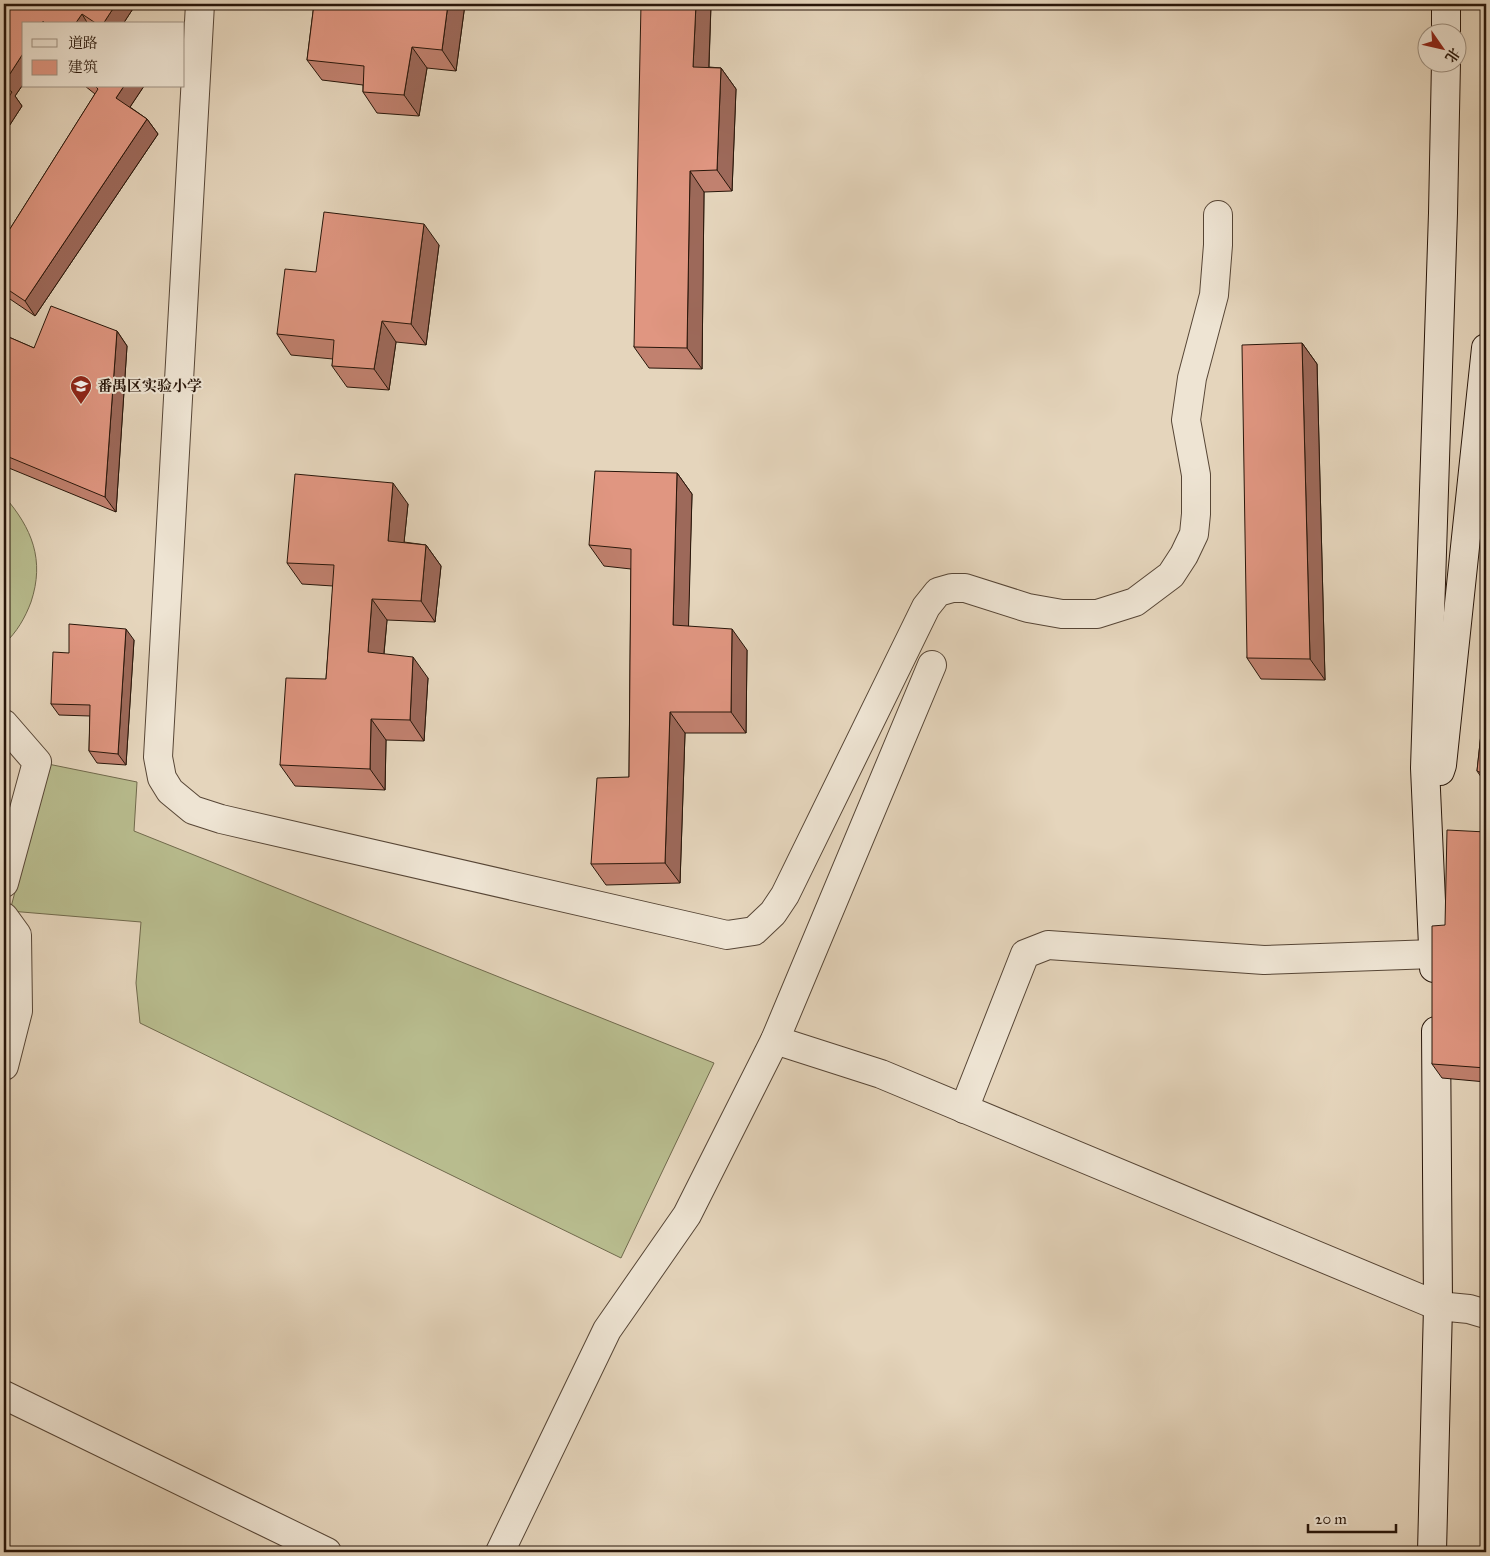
<svg xmlns="http://www.w3.org/2000/svg" width="1490" height="1556" viewBox="0 0 1490 1556" font-family="'IM FELL Great Primer','Noto Serif SC',serif">
<style>
.grass{fill:#b8bc8e;stroke:#70694c}
.lines{fill:none;stroke-linecap:round;stroke-linejoin:round}
.street-casing{stroke:#574636;stroke-width:30}
.secondary-casing{stroke:#28160a;stroke-width:30}
.street{stroke:#eee4d3;stroke-width:28}
.secondary{stroke:#eee4d3;stroke-width:28}
.wall{fill:#c1816f;stroke:#28160a}
.shaded-wall{fill:#9d695a;stroke:#28160a}
.building{fill:#e09681;stroke:#28160a}
.labels{text-anchor:middle;stroke-width:4;stroke-linejoin:round;paint-order:stroke}
.poi-label{font-size:15px;font-weight:bold;fill:#28160a;stroke:#eee4d3;text-anchor:start}
</style>
<rect width="100%" height="100%" fill="#e5d5bc"/>
<filter id="stains"><feTurbulence type="fractalNoise" baseFrequency=".004" numOctaves="4"/><feColorMatrix values="0 0 0 0 .2 0 0 0 0 .09 0 0 0 0 .02 0 0 0 .5 -.17"/></filter>
<radialGradient id="worn" r=".72"><stop offset=".6" stop-color="#630" stop-opacity="0"/><stop offset="1" stop-color="#630" stop-opacity=".3"/></radialGradient>
<g class="grass">
<path d="M 4,496 C 32,528 45,560 31,602 C 25,618 17,632 4,644 Z"/>
<path d="M 48,764 L 137,782 L 134,831 L 714,1063 L 621,1258 L 140,1023 L 136,983 L 141,922 L 10,911 Z"/>
</g>
<g class="lines">
<g class="street-casing">
<g id="street">
<path d="M 200,4 L 158,757 L 162,778 L 170,791 L 193,810 L 221,819 L 727,935 L 754,931 L 773,913 L 785,895 L 926,607 L 938,592 L 952,588 L 965,588 L 1028,608 L 1062,614 L 1097,614 L 1135,602 L 1171,575 L 1184,555 L 1194,534 L 1196,514 L 1196,475 L 1186,420 L 1192,378 L 1214,295 L 1218,245 L 1218,215"/>
<path d="M 4,724 L 37,762 L 4,883"/>
<path d="M 4,917 L 17,935 L 18,1011 L 4,1066"/>
<path d="M 775,1040 L 881,1074 L 1438,1306 L 1469,1309 L 1486,1314"/>
<path d="M 964,1109 L 1025,954 L 1048,945 L 1264,960 L 1434,954"/>
<path d="M 4,1395 L 327,1552"/>
<path d="M 500,1552 L 607,1330 L 687,1215 L 775,1040 L 932,665"/>
</g>
</g>
<g class="secondary-casing">
<g id="secondary">
<path d="M 1446,4 L 1446,32"/>
<path d="M 1440,771 L 1442,765 L 1486,348"/>
<path d="M 1434,968 L 1425,768 L 1443,213 L 1446,62"/>
<path d="M 1432,1552 L 1438,1306 L 1436,1031"/>
</g>
</g>
<use href="#street" class="street"/>
<use href="#secondary" class="secondary"/>
</g>
<g class="wall">
<path d="M 4,4 L 136,4 L 123,24 L 24,24 L 24,83 L 15,96 L 22,106 L 4,134 Z"/>
<path d="M 314,4 L 465,4 L 456,71 L 427,68 L 419,116 L 377,113 L 363,92 L 363,85 L 322,80 L 307,60 Z"/>
<path d="M 711,4 L 709,67 L 721,68 L 736,89 L 732,191 L 704,192 L 702,369 L 649,368 L 634,347 Z"/>
<path d="M 85,86 L 144,86 L 130,107 L 147,119 L 158,134 L 35,316 L 4,295 L 4,229 L 8,232 L 95,94 Z"/>
<path d="M 439,245 L 426,345 L 396,342 L 389,390 L 347,387 L 332,366 L 333,359 L 291,355 L 277,334 L 316,272 Z"/>
<path d="M 117,331 L 127,346 L 116,512 L 4,466 L 4,335 L 34,348 Z"/>
<path d="M 1302,343 L 1317,364 L 1325,680 L 1261,679 L 1247,658 Z"/>
<path d="M 677,473 L 692,494 L 688,626 L 747,650 L 746,733 L 685,733 L 680,883 L 606,885 L 591,864 L 629,777 L 631,569 L 604,566 L 589,545 Z"/>
<path d="M 408,504 L 404,542 L 426,545 L 441,566 L 435,622 L 387,620 L 384,654 L 428,678 L 424,741 L 386,740 L 385,790 L 295,786 L 280,765 L 326,679 L 333,586 L 302,584 L 287,563 Z"/>
<path d="M 134,640 L 126,765 L 97,763 L 89,751 L 90,716 L 59,715 L 51,704 L 69,653 Z"/>
<path d="M 1486,687 L 1486,784 L 1477,771 Z"/>
<path d="M 1486,832 L 1486,1082 L 1442,1078 L 1432,1064 Z"/>
</g>
<g class="shaded-wall">
<path d="M 116,4 L 136,4 L 123,24 L 103,24 Z"/>
<path d="M 448,4 L 465,4 L 456,71 L 442,50 Z"/>
<path d="M 696,4 L 711,4 L 708,88 L 693,67 Z"/>
<path d="M 82,14 L 88,24 L 75,24 Z"/>
<path d="M 412,47 L 427,68 L 419,116 L 404,95 Z"/>
<path d="M 24,52 L 24,83 L 15,96 L 22,106 L 4,134 L 4,83 Z"/>
<path d="M 721,68 L 736,89 L 732,191 L 717,170 Z"/>
<path d="M 124,86 L 144,86 L 126,113 L 116,98 Z"/>
<path d="M 147,119 L 158,134 L 35,316 L 25,301 Z"/>
<path d="M 690,171 L 704,192 L 702,369 L 687,348 Z"/>
<path d="M 424,224 L 439,245 L 426,345 L 411,324 Z"/>
<path d="M 382,321 L 396,342 L 389,390 L 374,369 Z"/>
<path d="M 117,331 L 127,346 L 116,512 L 105,497 Z"/>
<path d="M 1302,343 L 1317,364 L 1325,680 L 1310,659 Z"/>
<path d="M 677,473 L 692,494 L 688,646 L 673,625 Z"/>
<path d="M 393,483 L 408,504 L 402,562 L 388,541 Z"/>
<path d="M 426,545 L 441,566 L 435,622 L 421,601 Z"/>
<path d="M 372,599 L 387,620 L 382,673 L 368,652 Z"/>
<path d="M 126,629 L 134,640 L 126,765 L 118,754 Z"/>
<path d="M 732,629 L 747,650 L 746,733 L 731,712 Z"/>
<path d="M 413,657 L 428,678 L 424,741 L 410,720 Z"/>
<path d="M 670,712 L 685,733 L 680,883 L 665,863 Z"/>
<path d="M 371,719 L 386,740 L 385,790 L 370,769 Z"/>
</g>
<g class="building">
<path d="M 4,4 L 116,4 L 103,24 L 97,24 L 82,14 L 75,24 L 46,24 L 43,21 L 42,24 L 24,24 L 24,52 L 4,83 Z"/>
<path d="M 314,4 L 448,4 L 442,50 L 412,47 L 404,95 L 363,92 L 364,66 L 307,60 Z"/>
<path d="M 641,4 L 696,4 L 693,67 L 721,68 L 717,170 L 690,171 L 687,348 L 634,347 Z"/>
<path d="M 4,86 L 12,92 L 4,104 Z"/>
<path d="M 95,86 L 124,86 L 116,98 L 147,119 L 25,301 L 4,287 L 4,229 L 8,232 L 98,89 Z"/>
<path d="M 324,212 L 424,224 L 411,324 L 382,321 L 374,369 L 332,366 L 334,340 L 277,334 L 285,269 L 316,272 Z"/>
<path d="M 51,306 L 117,331 L 105,497 L 4,455 L 4,335 L 34,348 Z"/>
<path d="M 1302,343 L 1310,659 L 1247,658 L 1242,345 Z"/>
<path d="M 595,471 L 677,473 L 673,625 L 732,629 L 731,712 L 670,712 L 665,863 L 591,864 L 597,778 L 629,777 L 631,549 L 589,545 Z"/>
<path d="M 295,474 L 393,483 L 388,541 L 426,545 L 421,601 L 372,599 L 368,652 L 413,657 L 410,720 L 371,719 L 370,769 L 280,765 L 286,678 L 326,679 L 334,565 L 287,563 Z"/>
<path d="M 69,624 L 126,629 L 118,754 L 89,751 L 90,705 L 51,704 L 53,652 L 69,653 Z"/>
<path d="M 1486,687 L 1486,775 L 1477,771 Z"/>
<path d="M 1447,830 L 1486,832 L 1486,1068 L 1432,1064 L 1432,926 L 1445,925 Z"/>
</g>
<defs>
<g id="school-pin" transform="scale(1.125)"><path d="M0 17L-7.5 6A9.5 9.5 0 1 1 7.5 6Z" fill="#8f2418" stroke="#eee4d3"/><path d="M0-5L7-2L0 1L-7-2ZM-4 1L0 2.5L4 1V4Q0 6-4 4Z" fill="#fff"/></g>
</defs>
<g fill-rule="evenodd">
<use href="#school-pin" x="81" y="386"/>
</g>
<g class="labels">
<g class="poi-label">
<text x="97" y="391">番禺区实验小学</text>
</g>
</g>
<rect width="1490" height="1556" fill="none" stroke="#e5d5bc" stroke-width="20"/>
<rect x="5" y="5" width="1480" height="1546" fill="none" stroke="#28160a" stroke-width="2.5"/>
<rect x="10" y="10" width="1470" height="1536" fill="none" stroke="#28160a"/>
<rect x="22" y="22" width="162" height="65" fill="#eee4d3" stroke="#9f9283"/>
<rect x="32" y="39" width="25" height="8" fill="#eee4d3" stroke="#9f9283"/>
<text x="68" y="48" font-size="15" fill="#28160a">道路</text>
<rect x="32" y="60" width="25" height="15" fill="#e09681" stroke="#9f9283"/>
<text x="68" y="72" font-size="15" fill="#28160a">建筑</text>
<g transform="translate(1442 48) rotate(124)"><circle r="24" fill="#eee4d3" stroke="#9f9283"/>
<path d="M0-4L9 19L0 12L-9 19Z" fill="#8f2418"/>
<text y="-8" font-size="14" font-weight="bold" text-anchor="middle" fill="#28160a">北</text>
</g>
<path d="M1308 1524v8h88v-8" fill="none" stroke="#28160a" stroke-width="2.5"/>
<text x="1315" y="1524" font-size="15" fill="#28160a" stroke="#eee4d3" stroke-width="4" paint-order="stroke">20 m</text>
<rect width="100%" height="100%" filter="url(#stains)"/>
<rect width="100%" height="100%" fill="url(#worn)"/>
</svg>
